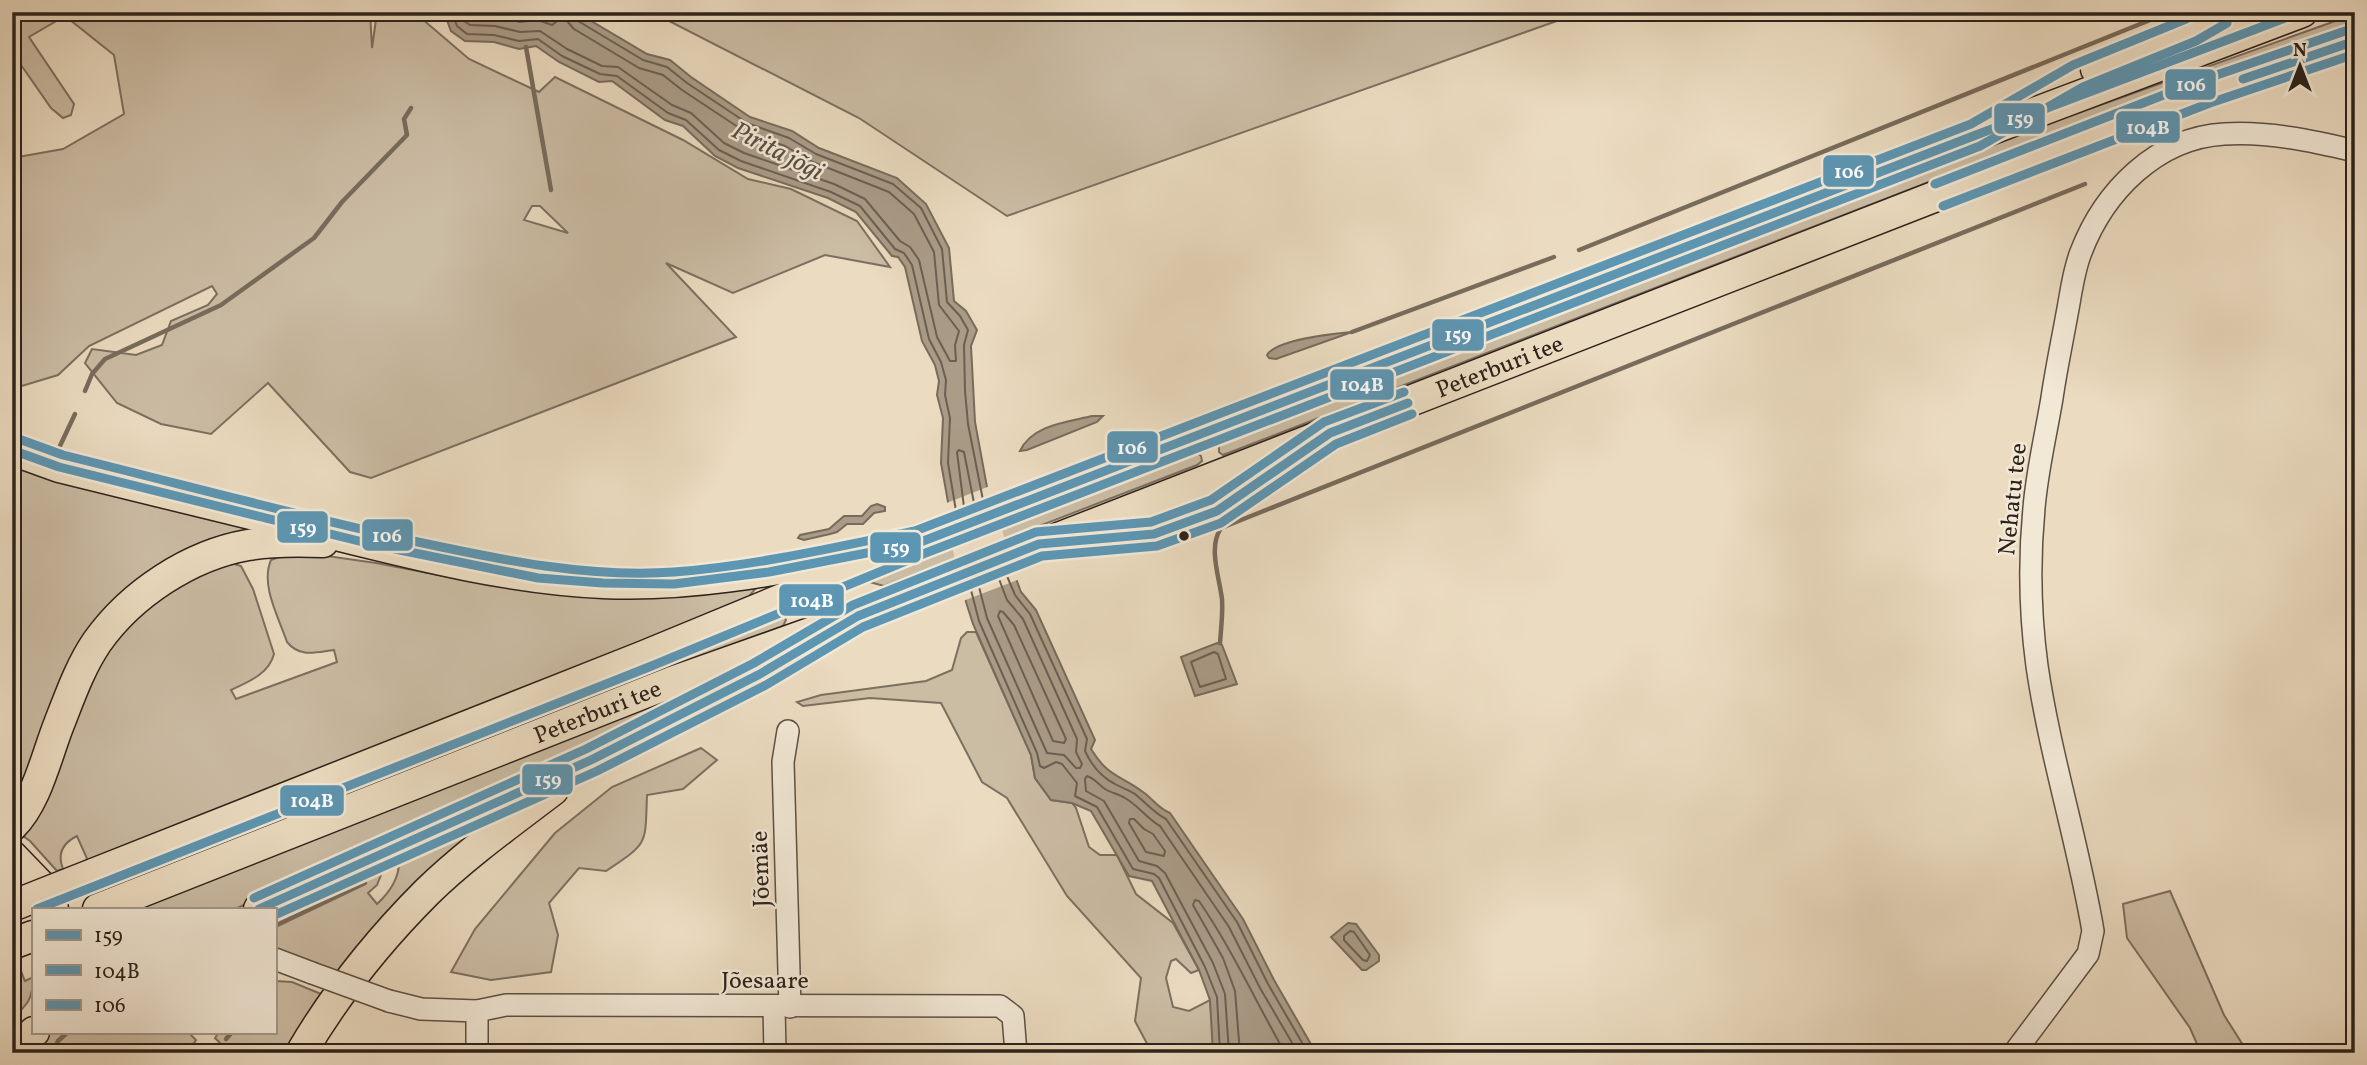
<svg xmlns="http://www.w3.org/2000/svg" width="2367" height="1065" viewBox="0 0 2367 1065" font-family="Vollkorn,serif">
<style>
.green{fill:#cbbca4;stroke:#7c6f60;stroke-width:2;fill-rule:evenodd}
.water{fill:#aa9c88;stroke:#786b5c;stroke-width:2}
.pier{fill:#ebdbc0}
.lines{fill:none;stroke-linecap:round;stroke-linejoin:round}
.shore{stroke:#6c5f52;stroke-width:2}
.stream{stroke:#786b5c;stroke-width:4.5}
.minor-tunnel{stroke:#c5b69f;stroke-width:21;stroke-dasharray:21 10;stroke-linecap:butt}
.minor-casing{stroke:#5c5044;stroke-width:24}
.highway-casing{stroke:#2d221b;stroke-width:33}
.minor{stroke:#f2e8d6;stroke-width:21}
.highway{stroke:#ebdbc0;stroke-width:30}
.minor-bridge-casing{stroke:#5c5044;stroke-width:24;stroke-linecap:butt}
.highway-bridge-casing{stroke:#2d221b;stroke-width:33;stroke-linecap:butt}
.minor-bridge{stroke:#f2e8d6;stroke-width:21}
.highway-bridge{stroke:#ebdbc0;stroke-width:30}
.bus-1-casing{stroke:#f2e8d6;stroke-width:14}
.bus-2-casing{stroke:#f2e8d6;stroke-width:14}
.bus-3-casing{stroke:#f2e8d6;stroke-width:14}
.bus-1{stroke:#5d96b3;stroke-width:9}
.bus-2{stroke:#5d96b3;stroke-width:9}
.bus-3{stroke:#5d96b3;stroke-width:9}
.bus-dot{fill:#2d221b;stroke:#f2e8d6;stroke-width:2.5}
.labels{text-anchor:middle;stroke-width:5;stroke-linejoin:round;paint-order:stroke}
.street-label{font-size:24px;fill:#2d221b;stroke:#f2e8d6}
.water-label{font-size:26px;font-style:italic;fill:#594d41;stroke:#f2e8d6}
.line-badge{stroke:#f2e8d6;stroke-width:2.5}
.badge-label{font-size:19px;text-anchor:middle;font-weight:bold;fill:#fff}
</style>
<rect width="100%" height="100%" fill="#ebdbc0"/>
<filter id="stains"><feTurbulence type="fractalNoise" baseFrequency=".00286" numOctaves="4"/><feColorMatrix values="0 0 0 0 .2 0 0 0 0 .09 0 0 0 0 .02 0 0 0 .5 -.17"/></filter>
<radialGradient id="worn" r=".72"><stop offset=".6" stop-color="#630" stop-opacity="0"/><stop offset="1" stop-color="#630" stop-opacity=".3"/></radialGradient>
<g class="green">
<path d="M 12,12 L 370,12 L 372,48 L 377,12 L 414,12 L 469,59 L 539,92 L 555,77 L 683,140 L 748,179 L 791,189 L 857,221 L 890,267 L 825,255 L 733,293 L 666,263 L 736,337 L 371,478 L 350,472 L 268,383 L 211,434 L 161,424 L 117,403 L 85,363 L 92,349 L 136,355 L 162,345 L 171,321 L 208,305 L 217,294 L 212,286 L 89,346 L 58,375 L 12,389 L 12,158 L 63,149 L 124,114 L 114,55 L 65,16 L 29,37 L 74,104 L 71,115 L 63,118 L 51,108 L 12,52 ZM 532,206 L 540,206 L 568,233 L 524,220 Z"/>
<path d="M 661,12 L 1582,12 L 1007,216 L 859,118 L 667,20 Z"/>
<path d="M 2355,14 L 2355,25 L 2040,139 L 1223,455 L 1219,452 L 1219,445 L 2025,132 Z"/>
<path d="M 1197,453 L 1201,456 L 1202,461 L 1197,465 L 884,586 L 866,581 Z"/>
<path d="M 12,461 L 288,532 L 149,577 L 12,807 Z"/>
<path d="M 285,555 L 320,555 L 376,563 L 475,582 L 678,596 L 756,588 L 746,600 L 88,861 L 77,836 C 63,843 57,854 63,869 L 57,871 L 30,841 L 20,834 L 83,689 L 119,633 L 179,583 L 228,562 L 241,566 L 253,589 L 274,654 C 269,674 248,682 231,690 L 236,699 L 337,662 L 334,650 C 316,652 300,658 287,642 C 279,618 260,585 271,560 Z"/>
<path d="M 783,615 L 786,620 L 783,626 L 103,895 L 99,885 L 773,616 Z"/>
<path d="M 967,632 L 976,632 L 1031,755 L 1035,778 L 1051,800 L 1072,803 L 1076,808 L 1089,847 L 1100,855 L 1117,855 L 1136,894 L 1173,923 L 1199,970 L 1191,973 L 1176,959 L 1171,961 L 1166,978 L 1173,1007 L 1189,1011 L 1210,1000 L 1214,1047 L 1212,1053 L 1152,1053 L 1135,1021 L 1141,978 L 1067,896 L 1007,798 L 982,782 L 941,703 L 870,698 L 803,706 L 797,702 L 821,695 L 926,681 L 952,670 L 961,638 Z"/>
<path d="M 692,689 L 695,693 L 410,831 L 235,909 L 131,909 Z"/>
<path d="M 701,748 L 717,760 L 683,789 L 647,795 C 645,846 649,842 606,871 L 579,868 L 549,903 L 558,935 L 551,972 L 491,980 L 451,972 L 475,929 L 555,833 L 612,787 Z"/>
<path d="M 532,795 L 344,975 L 275,951 L 275,911 L 378,865 L 381,875 L 377,885 L 368,893 L 377,904 C 389,893 399,879 399,862 Z"/>
<path d="M 2170,891 L 2224,1015 L 2248,1053 L 2201,1053 L 2190,1028 L 2127,938 L 2123,904 Z"/>
<path d="M 15,956 L 25,981 L 33,977 C 33,999 28,1004 12,1019 L 12,957 Z"/>
<path d="M 275,981 L 292,982 L 326,996 L 289,1053 L 203,1053 L 206,1048 L 212,1051 L 220,1043 L 215,1038 L 219,1032 L 275,1032 Z"/>
<path d="M 46,1032 L 188,1032 L 196,1040 L 187,1053 L 36,1053 Z"/>
</g>
<g class="water">
<path d="M 444,12 L 576,12 L 647,54 L 670,60 L 691,77 L 750,117 L 792,131 L 819,148 L 897,178 L 926,204 L 949,248 L 954,301 L 966,311 L 977,330 L 971,346 L 975,422 L 989,498 L 1002,541 L 1021,592 L 1036,610 L 1095,740 L 1091,749 C 1109,778 1119,774 1143,792 C 1153,799 1158,808 1170,813 L 1243,919 L 1274,980 L 1316,1053 L 1213,1053 L 1210,1000 L 1199,970 L 1152,881 L 1129,876 L 1091,811 L 1072,803 L 1051,800 L 1035,778 L 1031,755 L 973,624 L 966,602 L 941,463 L 943,418 L 937,395 L 939,381 L 935,365 L 922,341 L 905,267 L 898,257 L 892,256 L 856,212 L 828,198 L 738,168 L 715,156 L 683,126 L 665,120 L 612,81 L 599,82 L 559,62 L 536,46 L 519,49 L 494,42 L 465,41 L 451,31 Z"/>
<path d="M 1352,332 L 1276,359 L 1269,358 L 1267,355 C 1277,339 1333,334 1352,332 Z"/>
<path d="M 1092,416 L 1103,416 L 1097,422 L 1027,450 L 1020,451 C 1032,425 1067,422 1092,416 Z"/>
<path d="M 877,504 L 885,507 L 885,511 L 874,513 L 863,524 L 847,524 L 837,532 L 830,534 L 804,540 L 798,538 L 800,535 L 829,529 L 844,516 L 862,516 L 871,506 Z"/>
<path d="M 1217,643 L 1222,645 L 1237,684 L 1195,696 L 1181,657 Z"/>
<path d="M 1348,923 L 1356,924 L 1379,955 L 1379,961 L 1366,970 L 1362,970 L 1331,937 Z"/>
</g>
<path class="pier" d="M 990,486 L 1005,540 L 1020,579 L 963,601 L 944,504 Z"/>
<g class="lines">
<g class="shore">
<path d="M 452,12 L 457,26 L 467,34 L 494,35 L 519,41 L 538,39 L 562,56 L 600,74 L 617,76 L 668,113 L 686,120 L 719,150 L 741,161 L 831,192 L 860,206 L 895,249 L 904,253 L 912,265 L 929,339 L 941,362 L 946,380 L 945,395 L 950,418 L 948,463 L 956,511"/>
<path d="M 461,12 L 464,21 L 470,25 L 495,26 L 520,32 L 540,31 L 567,49 L 602,66 L 618,67 L 672,105 L 691,113 L 724,143 L 744,153 L 834,184 L 865,199 L 900,241 L 910,247 L 919,260 L 937,337 L 950,361 L 956,361 L 955,345 L 959,331 L 939,305 L 934,252 L 914,214 L 889,192 L 813,162 L 785,146 L 744,131 L 682,90 L 663,75 L 639,68 L 574,29 L 567,21 L 566,12"/>
<path d="M 472,12 L 475,15 L 499,16 L 520,22 L 538,20 L 552,25 L 556,22 L 555,12"/>
<path d="M 575,12 L 578,21 L 643,60 L 667,67 L 687,83 L 747,123 L 789,138 L 816,154 L 893,184 L 921,208 L 942,249 L 947,302 L 960,316 L 968,330 L 964,345 L 965,391 L 968,424 L 983,500"/>
<path d="M 964,507 L 957,452 L 959,450 L 964,452 L 974,503"/>
<path d="M 1007,576 L 1015,595 L 1030,614 L 1087,739 L 1085,751 C 1091,764 1101,777 1115,784 C 1122,788 1129,790 1135,794 C 1146,803 1154,813 1166,819 L 1237,922 L 1268,984 L 1308,1053"/>
<path d="M 979,587 L 987,618 L 1047,753 L 1064,755 L 1076,768 L 1080,768 L 1082,764 L 1076,752 L 1077,739 L 1023,619 L 1007,600 L 999,579"/>
<path d="M 971,590 L 979,621 L 1037,753 L 1040,766 L 1044,768 L 1056,762 L 1062,764 L 1077,783 L 1075,796 L 1097,807 L 1133,869 L 1154,874 L 1159,878 L 1205,967 L 1217,997 L 1220,1053"/>
<path d="M 1000,611 L 1003,612 L 1014,625 L 1066,739 L 1064,743 L 1053,741 L 998,616 Z"/>
<path d="M 1214,652 L 1218,654 L 1226,679 L 1200,687 L 1191,662 Z"/>
<path d="M 1130,819 L 1134,819 L 1144,829 L 1153,834 L 1165,851 L 1164,856 L 1146,852 L 1129,823 Z"/>
<path d="M 1350,931 L 1354,932 L 1370,955 L 1367,961 L 1363,960 L 1344,940 L 1344,936 Z"/>
<path d="M 1229,1053 L 1225,994 L 1213,963 L 1165,873 L 1157,866 L 1139,861 L 1104,801 L 1086,791 L 1085,779 L 1087,776 C 1094,778 1098,784 1105,789 C 1111,793 1119,794 1125,798 C 1139,806 1147,819 1160,826 L 1229,927 L 1260,988 L 1298,1053"/>
<path d="M 1240,1053 L 1235,991 L 1223,958 L 1193,905 L 1195,900 L 1199,901 C 1232,949 1256,1002 1285,1053"/>
</g>
<g class="stream">
<path d="M 526,47 L 551,190"/>
<path d="M 1579,250 L 2170,12"/>
<path d="M 1352,332 L 1554,257"/>
<path d="M 85,391 L 92,374 L 105,359 L 221,305 L 314,238 L 342,202 L 407,135 L 404,119 L 411,108"/>
<path d="M 59,448 L 75,414"/>
<path d="M 1220,643 C 1221,629 1223,613 1222,599 C 1219,576 1208,547 1221,528 L 2085,184"/>
<path d="M 275,926 L 365,883"/>
<path d="M 226,1039 L 232,1032"/>
<path d="M 52,1053 L 58,1041 L 68,1032"/>
</g>
<path class="minor-tunnel" d="M 2339,12 L 2355,25"/>
<g class="minor-casing">
<g id="minor">
<path d="M 788,731 L 783,762 L 790,1007"/>
<path d="M 275,959 L 312,973"/>
<path d="M 389,1001 L 421,1009 L 477,1011 L 506,1005 L 1000,1006 L 1013,1016 L 1016,1053"/>
<path d="M 774,1007 L 775,1053"/>
<path d="M 477,1053 L 477,1011"/>
<path d="M 2014,1053 L 2088,954 L 2093,931 C 2078,842 2050,755 2037,666 C 2030,614 2029,560 2034,508 C 2037,471 2046,434 2052,398 C 2056,370 2062,342 2067,314 C 2071,294 2073,272 2081,252 C 2104,192 2156,138 2224,134 C 2267,131 2313,141 2355,151"/>
</g>
</g>
<g class="highway-casing">
<g id="highway">
<path d="M 2096,69 L 2191,30 L 2221,12"/>
<path d="M 12,450 L 59,467 C 150,489 241,512 332,534 C 420,556 512,579 603,583 C 688,587 772,571 855,555"/>
<path d="M 12,826 C 37,801 46,757 59,724 C 70,696 80,667 97,642 C 131,594 190,555 248,545 C 271,541 299,541 323,542"/>
<path d="M 12,856 L 41,886 L 53,909"/>
<path d="M 93,874 L 644,656 L 918,543 L 1976,135 L 2302,12"/>
<path id="s1" d="M 98,909 L 672,682 L 858,616 L 2206,91 L 2355,41"/>
<path d="M 259,909 C 440,827 627,753 798,652"/>
<path d="M 12,944 L 33,936"/>
<path d="M 12,1051 L 34,1032"/>
<path d="M 301,1053 C 335,995 379,940 427,892 C 465,855 511,822 553,790"/>
</g>
</g>
<use href="#minor" class="minor"/>
<use href="#highway" class="highway"/>
<g class="minor-bridge-casing">
<path id="minor-bridge" d="M 312,973 L 389,1001"/>
</g>
<g class="highway-bridge-casing">
<path id="highway-bridge" d="M 12,906 L 93,874"/>
</g>
<use href="#minor-bridge" class="minor-bridge"/>
<use href="#highway-bridge" class="highway-bridge"/>
<g class="bus-1-casing">
<g id="bus-1">
<path d="M 2243,79 L 2355,41"/>
<path d="M 12,450 L 59,467 L 375,545 L 538,578 L 603,583 L 674,584 L 769,572 L 918,543 L 1976,135 L 2301,12"/>
<path d="M 259,909 L 591,760 L 760,674 L 858,616 L 1039,544 L 1154,534 L 1217,511 L 1330,433 L 1408,403"/>
</g>
</g>
<g class="bus-2-casing">
<g id="bus-2">
<path d="M 1943,206 L 2210,103 L 2355,54"/>
<path d="M 37,909 L 649,667 L 923,554 L 1980,146 L 2083,87 L 2196,41 L 2227,23"/>
<path d="M 275,915 L 597,771 L 766,685 L 863,627 L 1042,556 L 1157,546 L 1221,523 L 1336,444 L 1412,414"/>
</g>
</g>
<g class="bus-3-casing">
<g id="bus-3">
<path d="M 1935,184 L 2202,80 L 2351,29"/>
<path d="M 16,438 L 63,455 C 181,484 299,516 418,542 C 502,560 588,578 674,572 C 755,566 835,547 915,531 L 1971,124 L 2073,65 L 2186,19 L 2197,12"/>
<path d="M 254,898 L 586,749 L 754,663 L 853,605 L 1036,532 L 1151,522 L 1211,500 L 1324,422 L 1404,392"/>
</g>
</g>
<use href="#bus-1" class="bus-1"/>
<use href="#bus-2" class="bus-2"/>
<use href="#bus-3" class="bus-3"/>
</g>
<circle class="bus-dot" cx="1184" cy="536" r="6"/>
<g class="labels">
<g class="street-label">
<text dy="8" stroke="none"><textPath href="#s1" startOffset="1503">Peterburi tee</textPath></text>
<text transform="translate(2012 499) rotate(-84)" y="8">Nehatu tee</text>
<text dy="8" stroke="none"><textPath href="#s1" startOffset="537">Peterburi tee</textPath></text>
<text transform="translate(760 869) rotate(-92)" y="8">Jõemäe</text>
<text x="765" y="988">Jõesaare</text>
</g>
<g class="water-label">
<text transform="translate(778 150) rotate(27)" y="9">Pirita jõgi</text>
</g>
</g>
<g class="line-badge">
<rect x="2164" y="68" width="53" height="33" rx="7" fill="#5d96b3"/>
<rect x="1993" y="102" width="53" height="33" rx="7" fill="#5d96b3"/>
<rect x="2115" y="110" width="66" height="34" rx="7" fill="#5d96b3"/>
<rect x="1822" y="154" width="53" height="34" rx="7" fill="#5d96b3"/>
<rect x="1431" y="318" width="54" height="34" rx="7" fill="#5d96b3"/>
<rect x="1329" y="368" width="66" height="33" rx="7" fill="#5d96b3"/>
<rect x="1106" y="430" width="53" height="34" rx="7" fill="#5d96b3"/>
<rect x="276" y="510" width="53" height="34" rx="7" fill="#5d96b3"/>
<rect x="361" y="518" width="53" height="34" rx="7" fill="#5d96b3"/>
<rect x="869" y="531" width="53" height="33" rx="7" fill="#5d96b3"/>
<rect x="778" y="583" width="67" height="34" rx="7" fill="#5d96b3"/>
<rect x="521" y="763" width="53" height="33" rx="7" fill="#5d96b3"/>
<rect x="279" y="784" width="66" height="33" rx="7" fill="#5d96b3"/>
</g>
<g class="badge-label">
<text x="2191" y="91">106</text>
<text x="2020" y="125">159</text>
<text x="2148" y="134">104B</text>
<text x="1849" y="178">106</text>
<text x="1458" y="341">159</text>
<text x="1362" y="391">104B</text>
<text x="1132" y="454">106</text>
<text x="303" y="534">159</text>
<text x="387" y="542">106</text>
<text x="896" y="554">159</text>
<text x="812" y="607">104B</text>
<text x="548" y="786">159</text>
<text x="312" y="807">104B</text>
</g>
<rect width="2367" height="1065" fill="none" stroke="#ebdbc0" stroke-width="42"/>
<rect x="14" y="14" width="2339" height="1037" fill="none" stroke="#2d221b" stroke-width="3.5"/>
<rect x="21" y="21" width="2325" height="1023" fill="none" stroke="#2d221b" stroke-width="2"/>
<rect x="32" y="908" width="245" height="126" fill="#f2e8d6" stroke="#a3998b" stroke-width="2"/>
<rect x="46" y="930" width="35" height="10" fill="#5d96b3" stroke="#a3998b" stroke-width="2"/>
<text x="94" y="942" font-size="21" fill="#2d221b">159</text>
<rect x="46" y="965" width="35" height="10" fill="#5d96b3" stroke="#a3998b" stroke-width="2"/>
<text x="94" y="978" font-size="21" fill="#2d221b">104B</text>
<rect x="46" y="1000" width="35" height="10" fill="#5d96b3" stroke="#a3998b" stroke-width="2"/>
<text x="94" y="1012" font-size="21" fill="#2d221b">106</text>
<g transform="translate(2300 66)" stroke="#f2e8d6" stroke-width="5" paint-order="stroke">
<path d="M0-5L12 26L0 18L-12 26Z" fill="#2d221b"/>
<text y="-10" font-size="19" font-weight="bold" text-anchor="middle" fill="#2d221b">N</text>
</g>
<rect width="100%" height="100%" filter="url(#stains)"/>
<rect width="100%" height="100%" fill="url(#worn)"/>
</svg>
